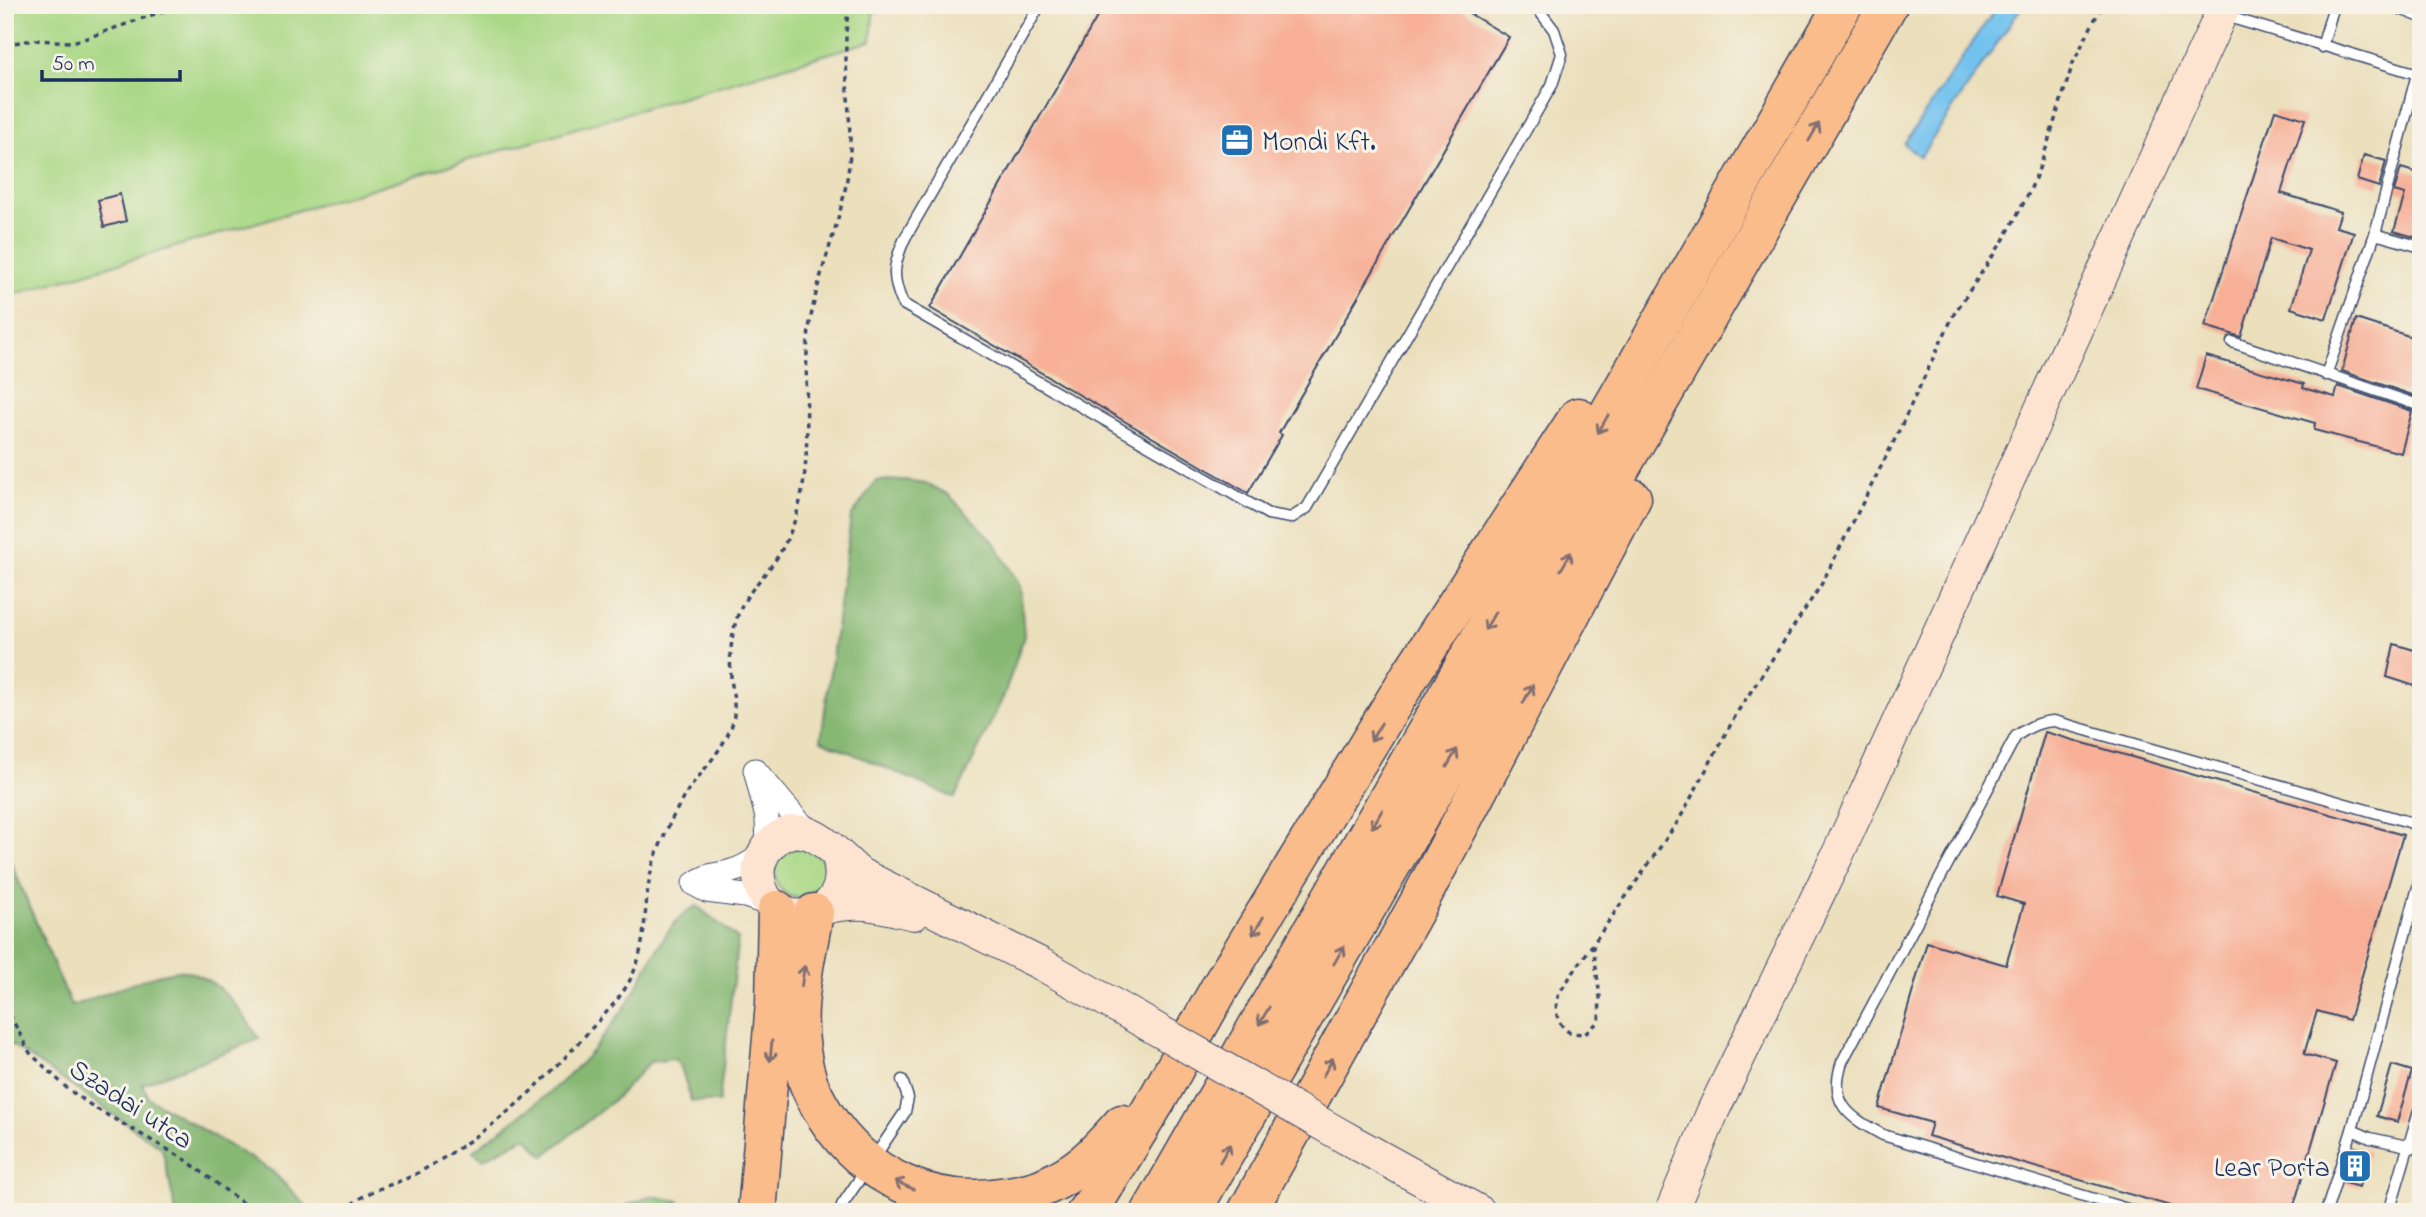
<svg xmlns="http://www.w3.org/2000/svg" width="2426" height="1217" viewBox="0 0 2426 1217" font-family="'Indie Flower',sans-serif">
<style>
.green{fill:#aad886;stroke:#628472;stroke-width:2}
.forest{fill:#87b873;stroke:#517468;stroke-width:2}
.water{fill:#72c2ee;stroke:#4678a6;stroke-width:2}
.building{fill:#f7b097}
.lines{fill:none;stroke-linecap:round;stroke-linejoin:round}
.lane-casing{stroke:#3a496c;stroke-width:13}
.street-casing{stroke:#3a496c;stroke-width:25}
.secondary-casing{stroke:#3a496c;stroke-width:34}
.highway-casing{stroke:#3a496c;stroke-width:41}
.path{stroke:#3a496c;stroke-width:3.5;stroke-dasharray:5 5;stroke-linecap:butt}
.lane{stroke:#fff;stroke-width:10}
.street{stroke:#fff;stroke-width:23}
.secondary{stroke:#fde4d1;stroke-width:32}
.highway{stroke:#fabc8b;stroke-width:38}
.secondary-bridge-casing{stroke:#3a496c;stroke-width:34;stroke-linecap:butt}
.secondary-bridge{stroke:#fde4d1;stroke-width:32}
.oneway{stroke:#7f6e72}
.labels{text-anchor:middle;stroke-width:6;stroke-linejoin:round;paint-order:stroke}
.poi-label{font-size:28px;fill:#1b2f5e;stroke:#f7f3e8;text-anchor:start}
.street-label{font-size:28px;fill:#1b2f5e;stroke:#f7f3e8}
</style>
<rect width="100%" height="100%" fill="#f7f3e8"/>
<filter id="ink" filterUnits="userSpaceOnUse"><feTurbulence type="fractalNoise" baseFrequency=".0143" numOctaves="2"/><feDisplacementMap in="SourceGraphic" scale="14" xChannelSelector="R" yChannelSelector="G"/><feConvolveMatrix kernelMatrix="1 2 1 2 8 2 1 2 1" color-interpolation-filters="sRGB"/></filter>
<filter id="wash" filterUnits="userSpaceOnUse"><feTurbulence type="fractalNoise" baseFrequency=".00686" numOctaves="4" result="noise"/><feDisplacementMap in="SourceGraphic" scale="28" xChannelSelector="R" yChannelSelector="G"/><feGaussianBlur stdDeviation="1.57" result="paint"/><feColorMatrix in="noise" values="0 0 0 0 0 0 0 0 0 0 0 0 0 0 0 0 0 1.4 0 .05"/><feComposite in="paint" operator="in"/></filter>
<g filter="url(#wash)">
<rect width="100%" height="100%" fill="#ebdfbc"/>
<g class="green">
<path d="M 5,5 L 874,5 L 871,41 L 5,297 Z"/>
<circle cx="800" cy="873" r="25"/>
</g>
<g class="forest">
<path d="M 903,480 L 926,483 L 949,495 L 994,542 L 1020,586 L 1024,636 L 1004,695 L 955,798 L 821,740 L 851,517 L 876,481 Z"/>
<path d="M 5,848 L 71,1006 C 95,999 164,967 185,971 C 220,979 241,1010 259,1039 L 142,1084 L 149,1098 L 272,1171 L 312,1212 L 176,1212 L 162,1148 L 9,1043 L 5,1035 Z"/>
<path d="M 697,906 L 738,939 L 719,1102 L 691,1101 L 682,1070 L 675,1059 L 650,1062 L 616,1098 L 544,1156 L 526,1137 L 483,1159 L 473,1151 C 511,1122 552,1094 585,1059 C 600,1043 614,1022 627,1004 C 646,976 665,918 697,906 Z"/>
<path d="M 652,1196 L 679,1201 L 683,1212 L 619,1212 L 628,1205 Z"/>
</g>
<path class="water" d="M 1998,5 L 2023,5 L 1920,157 L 1904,144 Z"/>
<g id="blocks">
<g class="building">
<path d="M 1104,5 L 1455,5 L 1509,37 L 1279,433 L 1282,435 L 1248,493 L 930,308 Z"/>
<path d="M 2275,110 L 2305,119 L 2281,193 L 2341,212 L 2336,227 L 2354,232 L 2326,319 L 2291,308 L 2309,250 L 2271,238 L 2241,337 L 2205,326 Z"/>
<path d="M 2364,155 L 2386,161 L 2379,187 L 2357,180 Z"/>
<path d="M 2401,168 L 2421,174 L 2421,239 L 2394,231 L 2405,194 L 2394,191 Z"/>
<path d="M 120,194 L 126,221 L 104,227 L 98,200 Z"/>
<path d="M 2356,319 L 2421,340 L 2421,398 L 2342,371 Z"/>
<path d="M 2206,356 L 2304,384 L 2303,388 L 2335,397 L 2338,386 L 2412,411 L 2401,453 L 2314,430 L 2315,423 L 2196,389 Z"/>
<path d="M 2394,644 L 2421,652 L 2421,688 L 2387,677 Z"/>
<path d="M 2045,732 L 2403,835 L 2349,1020 L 2317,1011 L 2304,1054 L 2336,1063 L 2292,1212 L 2191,1212 L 1928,1136 L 1932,1123 L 1879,1108 L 1927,942 L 2006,965 L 2024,904 L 1997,896 Z"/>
<path d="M 2392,1065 L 2412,1071 L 2397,1122 L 2377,1116 Z"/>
<path d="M 2355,1147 L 2369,1151 L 2359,1187 L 2344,1183 Z"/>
</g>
</g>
</g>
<g filter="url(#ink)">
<use href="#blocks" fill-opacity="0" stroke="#3a496c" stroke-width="2"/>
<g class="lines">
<g class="lane-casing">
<g id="lane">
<path d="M 1040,5 L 905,238 C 893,265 891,277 903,304 L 1268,514 L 1291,518 L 1307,508 L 1552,85 L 1562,54 L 1554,30 L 1535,5"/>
<path d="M 2390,5 L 2421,17"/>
<path d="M 2222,15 L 2421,75"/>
<path d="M 2322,47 L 2334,5"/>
<path d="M 2375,234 L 2417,74"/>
<path d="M 2232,342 L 2421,406"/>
<path d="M 2326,375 L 2375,234 L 2421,247"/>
<path d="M 2352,1130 L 2370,1138 L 2421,1149"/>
<path d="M 842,1205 L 905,1112 L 908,1098 L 902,1080"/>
<path d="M 2137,1212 L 1883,1135 C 1849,1117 1828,1104 1842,1062 L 2016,736 C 2029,727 2038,722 2054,721 L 2409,822 L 2421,829"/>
<path d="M 2326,1212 L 2352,1130 L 2421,876"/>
<path d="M 2389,1212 L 2421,1104"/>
</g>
</g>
<g class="street-casing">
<g id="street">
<path d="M 755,770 L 799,822 L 813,834"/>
<path d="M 756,773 L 767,818 L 768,847"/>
<path d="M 763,854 C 753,861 744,868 732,871 C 716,876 709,873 694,884 L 707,891 L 745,896 L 771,905"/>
</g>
</g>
<g class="secondary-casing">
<g id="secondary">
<path d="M 838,856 C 857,925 765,936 759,878 C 757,866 762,853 771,844 C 805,810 835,854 860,874 L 1041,964 L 1116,1006"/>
<path d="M 825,908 C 860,899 879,906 914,914"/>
<path d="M 1346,1138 L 1480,1212"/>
<path d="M 1671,1212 L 1713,1111 L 1837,856 L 2225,5"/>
</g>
</g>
<g class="highway-casing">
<g id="highway">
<path d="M 814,913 C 803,976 789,1018 808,1082 C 812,1093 819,1105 825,1115 C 865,1178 934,1209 1008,1196 C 1020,1194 1033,1192 1044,1187 C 1082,1170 1095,1154 1122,1124"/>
<path d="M 757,1212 L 775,1003 L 777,910"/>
<path d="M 1086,1212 L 1099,1195 L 1158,1098 L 1219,989 L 1411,674 L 1578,417"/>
<path d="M 1151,1212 L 1843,5"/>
<path d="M 1191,1212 L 1888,5"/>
<path d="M 1247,1212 L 1417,906 L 1632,498"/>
</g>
</g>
<g class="path">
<path d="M 5,44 L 35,40 L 71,42 L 84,39 L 180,5"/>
<path d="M 1593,945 L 1600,997 L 1599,1021 L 1585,1034 L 1570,1033 C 1555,1022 1554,1010 1559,993 L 1679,820 L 1738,711 L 1821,585 L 1894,441 L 1954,314 L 2004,239 L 2029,193 L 2042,161 L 2073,63 L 2102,5"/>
<path d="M 5,1006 L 30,1053 L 69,1090 L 95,1108 L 186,1160 L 254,1212"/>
<path d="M 345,1212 C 361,1191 389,1187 412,1176 C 431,1166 449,1155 466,1143 C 512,1113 554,1071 590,1030 C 601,1018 613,1006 622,993 C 653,950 639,904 655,858 C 664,835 675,810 689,789 C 704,769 723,749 732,725 C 737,710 732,691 731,676 C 729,653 732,628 741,607 C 750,590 763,577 774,562 C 788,542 796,520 801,497 C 813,439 801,381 810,323 C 819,264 847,212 850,152 C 851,104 841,53 849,5"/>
</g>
<use href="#lane" class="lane"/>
<use href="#street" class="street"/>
<use href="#secondary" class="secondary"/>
<use href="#highway" class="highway"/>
<g class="secondary-bridge-casing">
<path id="secondary-bridge" d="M 1116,1006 L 1346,1138"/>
</g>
<use href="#secondary-bridge" class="secondary-bridge"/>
</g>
<defs><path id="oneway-shaft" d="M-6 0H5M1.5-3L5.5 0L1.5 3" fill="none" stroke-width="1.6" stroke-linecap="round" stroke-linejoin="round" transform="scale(1.75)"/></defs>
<g class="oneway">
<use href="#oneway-shaft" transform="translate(1814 132) rotate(-60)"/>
<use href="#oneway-shaft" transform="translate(1603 424) rotate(120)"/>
<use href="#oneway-shaft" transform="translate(1566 561) rotate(-60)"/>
<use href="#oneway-shaft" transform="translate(1490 621) rotate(120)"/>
<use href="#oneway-shaft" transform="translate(1528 694) rotate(-62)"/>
<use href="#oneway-shaft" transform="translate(1376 732) rotate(121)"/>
<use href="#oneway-shaft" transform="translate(1452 758) rotate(-60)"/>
<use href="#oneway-shaft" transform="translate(1377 819) rotate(120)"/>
<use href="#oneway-shaft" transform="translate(1258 926) rotate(121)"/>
<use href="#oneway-shaft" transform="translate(1339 955) rotate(-60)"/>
<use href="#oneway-shaft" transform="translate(803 976) rotate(-81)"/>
<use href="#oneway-shaft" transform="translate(1264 1016) rotate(120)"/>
<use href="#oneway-shaft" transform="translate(771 1051) rotate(95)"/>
<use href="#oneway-shaft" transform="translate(1328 1067) rotate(-61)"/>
<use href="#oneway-shaft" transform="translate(1225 1153) rotate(-60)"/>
<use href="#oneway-shaft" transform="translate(904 1185) rotate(-156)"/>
</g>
</g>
<defs>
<g id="office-square" transform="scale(1.75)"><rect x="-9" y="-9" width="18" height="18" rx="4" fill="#1f6fb2" stroke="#f7f3e8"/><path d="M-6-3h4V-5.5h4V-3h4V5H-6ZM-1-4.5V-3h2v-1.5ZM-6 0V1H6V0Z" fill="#fff"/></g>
<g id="building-square" transform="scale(1.75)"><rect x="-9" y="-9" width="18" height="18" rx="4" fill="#1f6fb2" stroke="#f7f3e8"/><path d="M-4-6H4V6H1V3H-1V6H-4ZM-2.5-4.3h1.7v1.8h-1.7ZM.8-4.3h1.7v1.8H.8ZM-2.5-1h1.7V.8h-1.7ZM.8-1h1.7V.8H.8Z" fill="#fff"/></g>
</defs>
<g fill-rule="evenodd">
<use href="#office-square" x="1237" y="140"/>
<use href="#building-square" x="2355" y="1166"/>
</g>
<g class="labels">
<g class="poi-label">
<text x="1262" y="150">Mondi Kft.</text>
<text x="2330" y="1176" text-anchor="end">Lear Porta</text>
</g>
<g class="street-label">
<text transform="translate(132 1103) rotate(33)" y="10">Szadai utca</text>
</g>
</g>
<rect width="2426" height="1217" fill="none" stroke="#f7f3e8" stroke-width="28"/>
<path d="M42 70v10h138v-10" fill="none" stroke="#1b2f5e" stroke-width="3.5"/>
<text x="52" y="70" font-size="21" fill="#1b2f5e" stroke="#f7f3e8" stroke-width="5" paint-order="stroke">50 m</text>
</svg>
